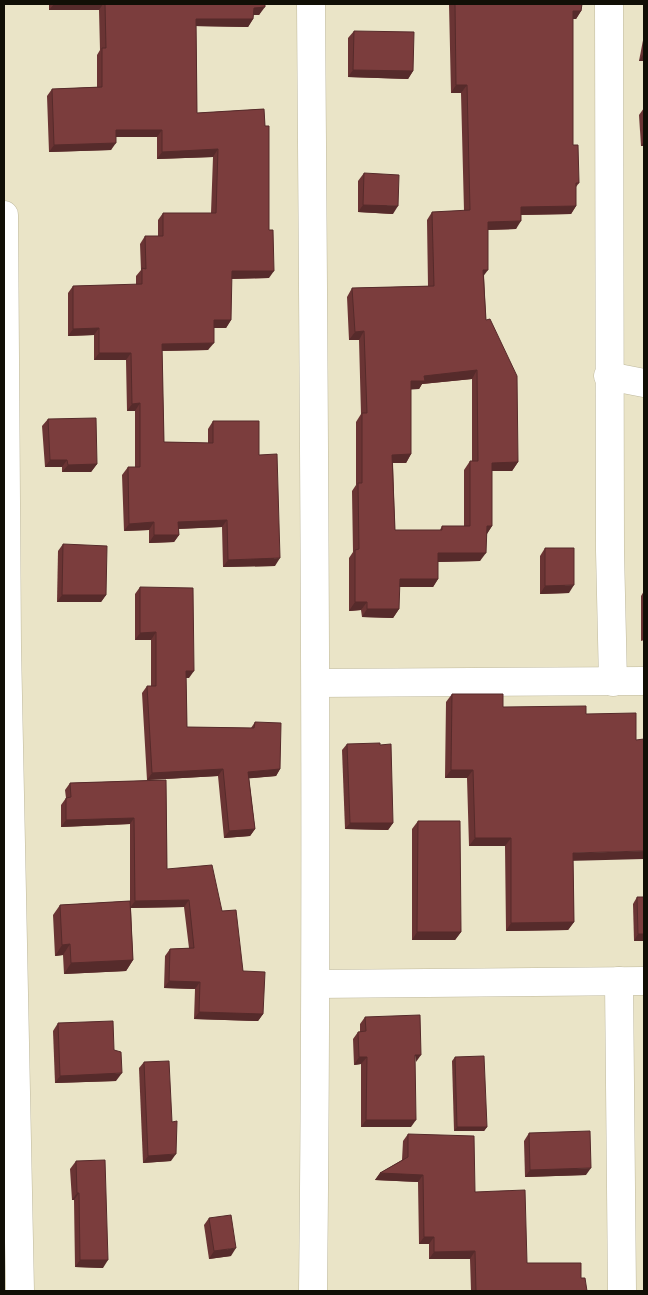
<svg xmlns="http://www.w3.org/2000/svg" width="648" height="1295" viewBox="0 0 648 1295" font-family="'Nunito Sans',sans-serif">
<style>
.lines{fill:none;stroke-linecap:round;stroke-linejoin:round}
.street-casing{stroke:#bfb99d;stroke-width:29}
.street{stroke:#fff;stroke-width:28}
.wall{fill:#6a3434;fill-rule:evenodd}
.shaded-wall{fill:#562b2b}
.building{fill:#7b3d3d;stroke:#562b2b;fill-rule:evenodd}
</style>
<rect width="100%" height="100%" fill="#eae4c7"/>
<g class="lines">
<g class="street-casing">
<g id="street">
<path d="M 311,4 C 314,433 318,862 313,1291"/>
<path d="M 609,4 L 610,551 L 613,682"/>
<path d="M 4,215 L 7,646 L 20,1291"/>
<path d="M 608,376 L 644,383"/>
<path d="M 316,683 L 644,681"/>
<path d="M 619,981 L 622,1291"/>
<path d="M 316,984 L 644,981"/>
</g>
</g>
<use href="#street" class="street"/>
</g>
<g class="wall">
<path d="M 49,4 L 265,4 L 259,15 L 253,15 L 253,19 L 248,27 L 196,26 L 197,113 L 264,109 L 269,278 L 231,279 L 231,320 L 226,328 L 214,328 L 208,350 L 162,351 L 164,442 L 208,443 L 208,429 L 213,421 L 259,455 L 275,566 L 223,567 L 222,527 L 179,529 L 179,535 L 174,542 L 149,543 L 149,530 L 124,531 L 122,475 L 128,467 L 135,467 L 135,411 L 127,411 L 126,360 L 94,360 L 94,335 L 68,336 L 68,293 L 73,286 L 136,285 L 136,276 L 141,270 L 140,244 L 145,236 L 158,236 L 158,220 L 163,213 L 211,213 L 213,157 L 157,159 L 157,137 L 116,137 L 111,150 L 49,152 L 47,96 L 52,89 L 97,87 L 97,55 L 100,50 L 99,10 L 49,10 Z"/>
<path d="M 449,4 L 582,4 L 581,11 L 576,19 L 573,19 L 573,145 L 579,183 L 576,187 L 576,206 L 571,214 L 521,215 L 516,229 L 488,230 L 484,275 L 486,320 L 518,462 L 512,471 L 492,471 L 492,526 L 487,534 L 480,561 L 438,562 L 438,579 L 433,587 L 399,587 L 399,609 L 393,618 L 362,617 L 361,610 L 349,611 L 349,558 L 353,552 L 352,491 L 356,485 L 356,422 L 361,414 L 359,340 L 349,340 L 347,297 L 352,288 L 428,286 L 427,220 L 432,212 L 464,211 L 461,93 L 451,93 ZM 472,379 L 472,461 L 470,461 L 464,470 L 464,526 L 442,526 L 440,530 L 395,530 L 393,463 L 406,463 L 411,454 L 411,389 L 419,389 L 422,384 Z"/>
<path d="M 354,31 L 413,71 L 408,79 L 348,77 L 348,38 Z"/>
<path d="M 644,35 L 644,61 L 639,61 Z"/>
<path d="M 644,108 L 644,146 L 641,146 L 639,115 Z"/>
<path d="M 364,173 L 393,214 L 358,212 L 358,181 Z"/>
<path d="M 48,419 L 97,464 L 91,472 L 62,472 L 62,467 L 45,467 L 42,426 Z"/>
<path d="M 63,544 L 106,595 L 101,602 L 57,602 L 58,551 Z"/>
<path d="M 545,548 L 569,593 L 540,594 L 540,556 Z"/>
<path d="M 140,587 L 189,678 L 186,678 L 187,727 L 251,728 L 255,722 L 280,769 L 276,776 L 249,778 L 255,829 L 250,836 L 224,838 L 218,776 L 147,780 L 142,693 L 147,686 L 151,686 L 151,640 L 135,640 L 135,594 Z"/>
<path d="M 644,591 L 644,640 L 641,641 L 641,596 Z"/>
<path d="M 452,694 L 503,707 L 573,861 L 574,922 L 568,930 L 506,931 L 505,846 L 469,846 L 467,778 L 445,778 L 446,702 Z"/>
<path d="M 347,744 L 393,823 L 388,830 L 345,829 L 342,750 Z"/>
<path d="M 166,780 L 167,869 L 222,911 L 243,971 L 263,1014 L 258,1021 L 194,1019 L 195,989 L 164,988 L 165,956 L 170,949 L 189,948 L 184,907 L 131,908 L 133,960 L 126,971 L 64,974 L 63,955 L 55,956 L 53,915 L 60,905 L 130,901 L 130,824 L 61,827 L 61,805 L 66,798 L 65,790 L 70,783 Z"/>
<path d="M 418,821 L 461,932 L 455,940 L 412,940 L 412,829 Z"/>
<path d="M 637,897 L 644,897 L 644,941 L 634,941 L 633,904 Z"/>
<path d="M 365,1017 L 415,1062 L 411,1127 L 361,1127 L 361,1064 L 354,1065 L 353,1039 L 358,1032 L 360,1032 L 360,1024 Z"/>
<path d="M 58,1023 L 114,1050 L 116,1081 L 55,1083 L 53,1031 Z"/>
<path d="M 455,1057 L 487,1127 L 484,1131 L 454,1131 L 452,1061 Z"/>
<path d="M 144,1062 L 171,1161 L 143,1163 L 139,1068 Z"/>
<path d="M 529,1133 L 586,1175 L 525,1177 L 524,1141 Z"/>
<path d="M 408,1134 L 475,1192 L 527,1263 L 581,1278 L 587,1291 L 471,1291 L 470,1259 L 429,1259 L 429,1244 L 419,1244 L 418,1182 L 375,1180 L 380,1173 L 402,1160 L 403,1141 Z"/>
<path d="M 76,1161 L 103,1268 L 75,1267 L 74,1200 L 72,1200 L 70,1169 Z"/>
<path d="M 209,1218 L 231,1256 L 209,1259 L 204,1225 Z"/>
</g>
<g class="shaded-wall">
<path d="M 54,4 L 103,4 L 99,10 L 49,10 Z"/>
<path d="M 265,7 L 259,15 L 248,15 L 254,8 Z"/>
<path d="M 573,11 L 581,11 L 576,19 L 567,19 Z"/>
<path d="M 196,19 L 253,19 L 248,27 L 191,26 Z"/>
<path d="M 644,53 L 644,61 L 639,61 Z"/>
<path d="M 353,70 L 413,71 L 408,79 L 348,77 Z"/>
<path d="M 456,85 L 467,85 L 461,93 L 451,93 Z"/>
<path d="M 116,130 L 162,130 L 157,137 L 111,137 Z"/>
<path d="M 644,141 L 644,146 L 641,146 Z"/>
<path d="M 116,143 L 111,150 L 49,152 L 54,145 Z"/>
<path d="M 218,149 L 213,157 L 157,159 L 162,152 Z"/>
<path d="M 363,205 L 398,206 L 393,214 L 358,212 Z"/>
<path d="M 576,206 L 571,214 L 515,215 L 521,207 Z"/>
<path d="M 521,221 L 516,229 L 483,230 L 488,222 Z"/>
<path d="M 483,270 L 488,270 L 482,278 Z"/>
<path d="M 232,271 L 274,271 L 269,278 L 226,279 Z"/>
<path d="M 214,320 L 231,320 L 226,328 L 209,328 Z"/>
<path d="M 99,328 L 94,335 L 68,336 L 73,329 Z"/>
<path d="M 364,331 L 359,340 L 349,340 L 355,332 Z"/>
<path d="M 214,343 L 208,350 L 157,351 L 162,344 Z"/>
<path d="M 99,353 L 131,353 L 126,360 L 94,360 Z"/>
<path d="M 477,370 L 472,379 L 422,384 L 419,389 L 405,390 L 411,381 L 424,376 Z"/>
<path d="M 140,403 L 135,411 L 127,411 L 132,404 Z"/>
<path d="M 411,454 L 406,463 L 387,463 L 392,455 Z"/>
<path d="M 50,460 L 67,460 L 62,467 L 45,467 Z"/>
<path d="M 518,462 L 512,471 L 486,471 L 492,463 Z"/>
<path d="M 97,464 L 91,472 L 62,472 L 68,465 Z"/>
<path d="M 227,520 L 222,527 L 173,529 L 178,522 Z"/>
<path d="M 154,522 L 149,530 L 124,531 L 129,524 Z"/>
<path d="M 487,526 L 492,526 L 486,535 Z"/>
<path d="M 154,535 L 179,535 L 174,542 L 149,543 Z"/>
<path d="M 438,553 L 486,553 L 480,561 L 432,562 Z"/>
<path d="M 280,558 L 275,566 L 223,567 L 228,560 Z"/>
<path d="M 400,579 L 438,579 L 433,587 L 394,587 Z"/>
<path d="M 574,585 L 569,593 L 540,594 L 545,586 Z"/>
<path d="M 62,595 L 106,595 L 101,602 L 57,602 Z"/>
<path d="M 355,602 L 367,602 L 361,610 L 349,611 Z"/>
<path d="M 367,609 L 399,609 L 393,618 L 362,617 Z"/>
<path d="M 156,632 L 151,640 L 135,640 L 140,633 Z"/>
<path d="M 186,671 L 194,671 L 189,678 L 181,678 Z"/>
<path d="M 223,769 L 218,776 L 147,780 L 152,773 Z"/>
<path d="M 280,769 L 276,776 L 243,779 L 248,772 Z"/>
<path d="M 451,770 L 473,770 L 467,778 L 445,778 Z"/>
<path d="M 134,818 L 130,824 L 61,827 L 66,820 Z"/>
<path d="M 350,823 L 393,823 L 388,830 L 345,829 Z"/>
<path d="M 255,829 L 250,836 L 224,838 L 229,831 Z"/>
<path d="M 475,838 L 511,838 L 505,846 L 469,846 Z"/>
<path d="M 644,851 L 644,859 L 567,861 L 573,853 Z"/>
<path d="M 189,900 L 184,907 L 130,908 L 135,901 Z"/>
<path d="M 574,922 L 568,930 L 506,931 L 511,923 Z"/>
<path d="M 417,932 L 461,932 L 455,940 L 412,940 Z"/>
<path d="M 638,934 L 644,934 L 644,941 L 634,941 Z"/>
<path d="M 70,944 L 63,955 L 55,956 L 62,945 Z"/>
<path d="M 133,960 L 126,971 L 64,974 L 71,963 Z"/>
<path d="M 169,981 L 200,982 L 195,989 L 164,988 Z"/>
<path d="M 199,1012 L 263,1014 L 258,1021 L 194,1019 Z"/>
<path d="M 415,1055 L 421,1055 L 416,1062 Z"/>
<path d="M 359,1057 L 367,1057 L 361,1064 L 354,1065 Z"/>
<path d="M 122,1073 L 116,1081 L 55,1083 L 60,1076 Z"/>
<path d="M 366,1120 L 416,1120 L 411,1127 L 361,1127 Z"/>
<path d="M 457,1127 L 487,1127 L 484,1131 L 454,1131 Z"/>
<path d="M 176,1154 L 171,1161 L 143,1163 L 148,1156 Z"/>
<path d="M 591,1168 L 586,1175 L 525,1177 L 530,1170 Z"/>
<path d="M 380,1173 L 423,1175 L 418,1182 L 375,1180 Z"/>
<path d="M 77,1193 L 79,1193 L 74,1200 L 72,1200 Z"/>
<path d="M 424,1237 L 434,1237 L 429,1244 L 419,1244 Z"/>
<path d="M 236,1248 L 231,1256 L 209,1259 L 214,1251 Z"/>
<path d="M 475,1251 L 470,1259 L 429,1259 L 434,1252 Z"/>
<path d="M 80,1260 L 108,1260 L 103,1268 L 75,1267 Z"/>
</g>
<g class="building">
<path d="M 105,4 L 265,4 L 265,7 L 254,8 L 253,19 L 196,19 L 197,113 L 264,109 L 265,126 L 269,126 L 269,230 L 273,230 L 274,271 L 232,271 L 231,320 L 214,320 L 214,343 L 162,344 L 164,442 L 213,443 L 213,421 L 259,421 L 259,455 L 277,454 L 280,558 L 228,560 L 227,520 L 178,522 L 179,535 L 154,535 L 154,522 L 129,524 L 128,467 L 140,467 L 140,403 L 132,404 L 131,353 L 99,353 L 99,328 L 73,329 L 73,286 L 142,284 L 142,268 L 146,269 L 145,236 L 163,236 L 163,213 L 216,213 L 218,149 L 162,152 L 162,130 L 116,130 L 116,143 L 54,145 L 52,89 L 102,87 L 102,48 L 106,48 Z"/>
<path d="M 455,4 L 582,4 L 581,11 L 573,11 L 573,145 L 578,145 L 579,183 L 576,183 L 576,206 L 521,207 L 521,221 L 488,222 L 488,270 L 483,270 L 486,320 L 490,319 L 517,376 L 518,462 L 492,463 L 492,526 L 487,526 L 486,553 L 438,553 L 438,579 L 400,579 L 399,609 L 367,609 L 367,602 L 355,602 L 355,550 L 359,549 L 358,483 L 362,483 L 362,413 L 367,413 L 364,331 L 355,332 L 352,288 L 434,286 L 432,212 L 470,210 L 467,85 L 456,85 ZM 477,370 L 478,461 L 470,461 L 470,526 L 442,526 L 442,530 L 395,530 L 392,455 L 411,454 L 411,381 L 425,381 L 424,376 Z"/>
<path d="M 354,31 L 414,32 L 413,71 L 353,70 Z"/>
<path d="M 364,173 L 399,175 L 398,206 L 363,205 Z"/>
<path d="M 96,418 L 97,464 L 68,465 L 67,460 L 50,460 L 48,419 Z"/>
<path d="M 63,544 L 107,546 L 106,595 L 62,595 Z"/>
<path d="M 545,548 L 574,548 L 574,585 L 545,586 Z"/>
<path d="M 140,587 L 193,588 L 194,671 L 186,671 L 187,727 L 254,728 L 255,722 L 281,723 L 280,769 L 248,772 L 255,829 L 229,831 L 223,769 L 152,773 L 147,686 L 156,686 L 156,632 L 140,633 Z"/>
<path d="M 452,694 L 503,694 L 503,707 L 586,706 L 586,714 L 636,713 L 636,740 L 644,739 L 644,851 L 573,853 L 574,922 L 511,923 L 511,838 L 475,838 L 473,770 L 451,770 Z"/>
<path d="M 380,743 L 380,745 L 391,744 L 393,823 L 350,823 L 347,744 Z"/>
<path d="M 166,780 L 167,869 L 212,865 L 222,911 L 236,910 L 243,971 L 265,972 L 263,1014 L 199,1012 L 200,982 L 169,981 L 170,949 L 194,948 L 189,900 L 135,901 L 134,818 L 66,820 L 66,798 L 71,797 L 70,783 Z"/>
<path d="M 418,821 L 460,821 L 461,932 L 417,932 Z"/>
<path d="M 637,897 L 644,897 L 644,934 L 638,934 Z"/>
<path d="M 130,901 L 133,960 L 71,963 L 70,944 L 62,945 L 60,905 Z"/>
<path d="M 420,1015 L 421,1055 L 415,1055 L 416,1120 L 366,1120 L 367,1057 L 359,1057 L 358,1032 L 366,1031 L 365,1017 Z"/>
<path d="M 113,1021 L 114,1050 L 121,1052 L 122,1073 L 60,1076 L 58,1023 Z"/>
<path d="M 484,1056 L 487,1127 L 457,1127 L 455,1057 Z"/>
<path d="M 169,1061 L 172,1122 L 177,1121 L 176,1154 L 148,1156 L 144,1062 Z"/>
<path d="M 590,1131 L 591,1168 L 530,1170 L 529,1133 Z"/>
<path d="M 408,1134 L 474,1136 L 475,1192 L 525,1190 L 527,1263 L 581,1263 L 581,1278 L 585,1278 L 587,1291 L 476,1291 L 475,1251 L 434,1252 L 434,1237 L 424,1237 L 423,1175 L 380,1173 L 408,1157 Z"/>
<path d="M 105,1160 L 108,1260 L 80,1260 L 79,1193 L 77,1193 L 76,1161 Z"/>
<path d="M 231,1215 L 236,1248 L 214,1251 L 209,1218 Z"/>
</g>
<rect width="648" height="1295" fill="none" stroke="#110f06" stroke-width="10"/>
</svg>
